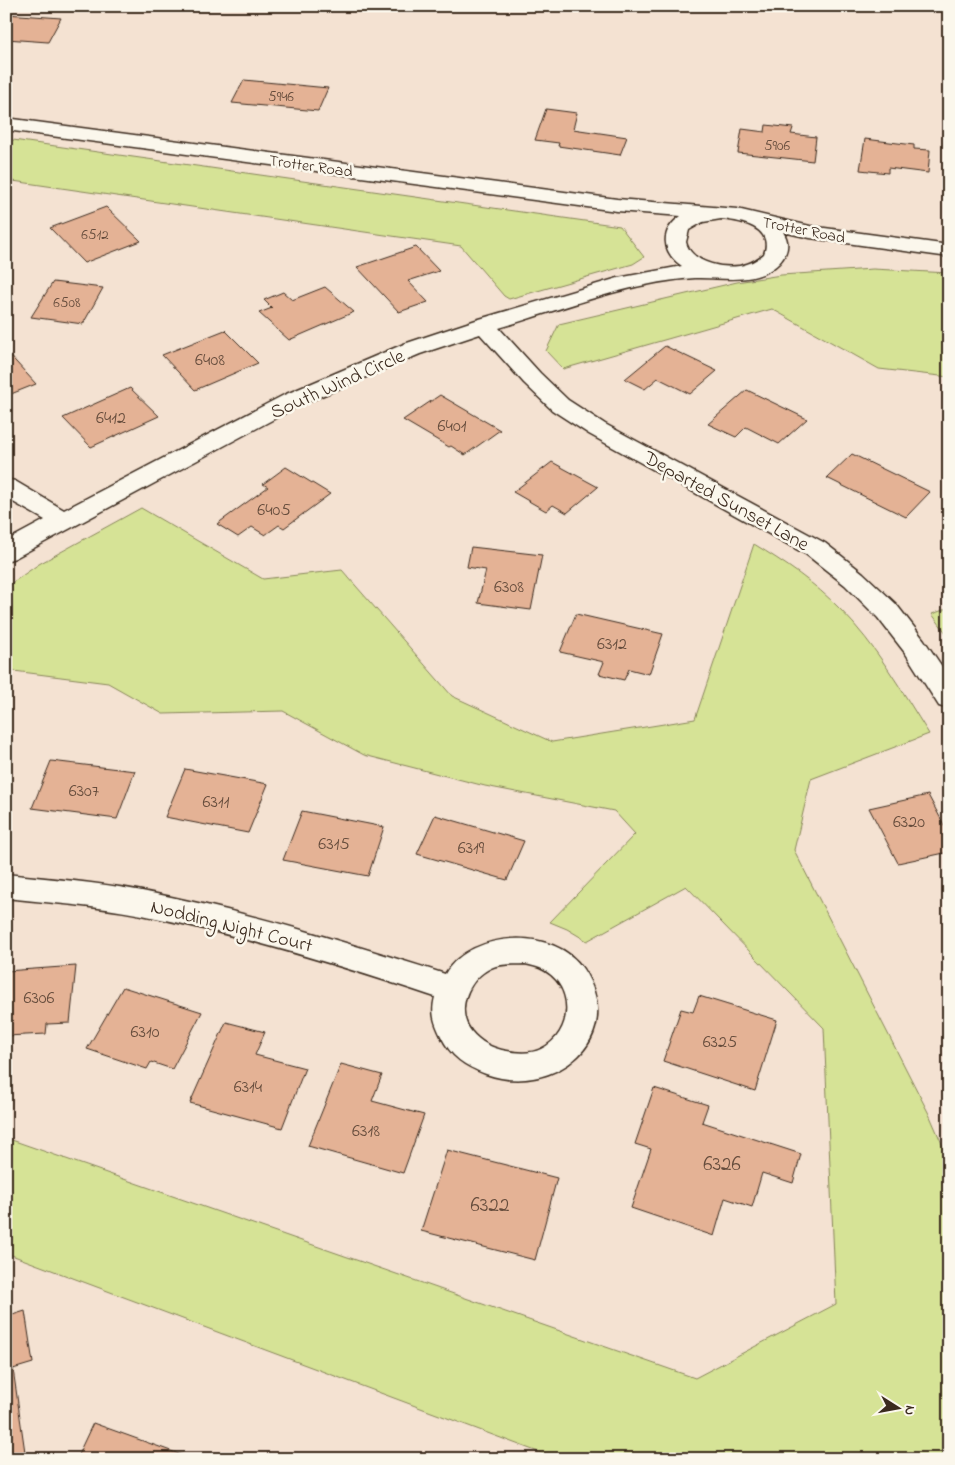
<svg xmlns="http://www.w3.org/2000/svg" width="955" height="1465" viewBox="0 0 955 1465" font-family="'Indie Flower',sans-serif">
<style>
.green{fill:#d6e396;stroke:#88865a}
.building{fill:#e4b295;stroke:#3b2a1e}
.lines{fill:none;stroke-linecap:round;stroke-linejoin:round}
.minor-casing{stroke:#3b2a1e;stroke-width:3}
.minor{fill:#fbf7ec;fill-rule:evenodd}
.labels{text-anchor:middle;stroke-width:5;stroke-linejoin:round;paint-order:stroke}
.far-number-label{font-size:15px;fill:#654c3c}
.far-street-label{font-size:16px;fill:#3b2a1e;stroke:#fbf7ec}
.number-label{font-size:18px;fill:#654c3c}
.street-label{font-size:20px;fill:#3b2a1e;stroke:#fbf7ec}
.near-number-label{font-size:21px;fill:#654c3c}
</style>
<rect width="100%" height="100%" fill="#f4e2d2"/>
<filter id="ink" filterUnits="userSpaceOnUse"><feTurbulence type="fractalNoise" baseFrequency=".02" numOctaves="2"/><feDisplacementMap in="SourceGraphic" scale="10" xChannelSelector="R" yChannelSelector="G"/><feConvolveMatrix kernelMatrix="1 2 1 2 8 2 1 2 1" color-interpolation-filters="sRGB"/></filter>
<g filter="url(#ink)">
<g class="green">
<path d="M 6,139 L 620,226 L 644,257 L 633,264 L 509,299 L 504,296 L 461,246 L 6,180 Z"/>
<path d="M 873,269 L 949,273 L 949,377 L 879,369 L 772,309 L 563,369 L 546,351 L 559,324 L 737,282 L 781,275 Z"/>
<path d="M 141,508 L 263,579 L 342,570 L 452,696 L 552,742 L 695,719 L 754,544 C 785,563 815,583 840,609 C 876,645 902,691 929,734 L 811,779 L 794,850 L 929,1114 L 949,1160 L 949,1459 L 557,1459 L 6,1253 L 6,1138 L 695,1378 L 836,1304 L 824,1028 L 686,886 L 587,941 L 567,929 L 550,922 L 635,834 L 614,811 L 485,786 L 364,755 L 283,711 L 163,714 L 108,683 L 6,670 L 6,587 L 39,564 Z"/>
<path d="M 949,608 L 949,637 L 932,614 Z"/>
</g>
<g class="building">
<path d="M 6,14 L 61,18 L 48,42 L 6,39 Z"/>
<path d="M 244,80 L 328,88 L 318,111 L 232,103 Z"/>
<path d="M 546,109 L 577,113 L 573,129 L 627,137 L 620,155 L 558,146 L 559,143 L 535,140 Z"/>
<path d="M 766,125 L 793,128 L 791,134 L 816,137 L 813,161 L 738,153 L 742,129 L 765,132 Z"/>
<path d="M 865,139 L 914,145 L 914,149 L 930,150 L 928,173 L 888,168 L 888,173 L 860,170 Z"/>
<path d="M 106,207 L 141,241 L 84,263 L 50,228 Z"/>
<path d="M 416,247 L 439,271 L 408,281 L 428,302 L 399,312 L 357,267 Z"/>
<path d="M 53,282 L 103,288 L 83,324 L 31,317 Z"/>
<path d="M 325,287 L 354,312 L 289,340 L 259,313 L 272,308 L 264,300 L 283,292 L 292,300 Z"/>
<path d="M 225,330 L 258,363 L 195,390 L 162,355 Z"/>
<path d="M 665,346 L 717,371 L 690,394 L 658,378 L 645,389 L 625,379 Z"/>
<path d="M 6,351 L 36,384 L 6,396 Z"/>
<path d="M 130,388 L 159,416 L 91,447 L 63,418 Z"/>
<path d="M 747,390 L 807,419 L 779,444 L 746,427 L 736,437 L 708,424 Z"/>
<path d="M 440,395 L 500,430 L 465,455 L 451,446 L 449,447 L 403,420 Z"/>
<path d="M 852,454 L 930,492 L 906,517 L 827,478 Z"/>
<path d="M 552,462 L 598,487 L 567,513 L 553,505 L 546,511 L 513,492 Z"/>
<path d="M 286,467 L 330,494 L 284,528 L 279,525 L 265,535 L 252,527 L 238,537 L 217,524 L 268,487 L 263,484 Z"/>
<path d="M 471,547 L 542,555 L 531,610 L 478,603 L 486,570 L 467,567 Z"/>
<path d="M 576,614 L 663,634 L 649,674 L 629,669 L 624,680 L 599,674 L 604,662 L 560,652 Z"/>
<path d="M 51,761 L 135,771 L 117,819 L 32,808 Z"/>
<path d="M 185,769 L 268,784 L 248,833 L 165,817 Z"/>
<path d="M 928,795 L 949,834 L 949,852 L 898,863 L 869,808 Z"/>
<path d="M 302,811 L 384,827 L 368,876 L 283,860 Z"/>
<path d="M 435,815 L 524,841 L 507,880 L 417,854 Z"/>
<path d="M 76,966 L 70,1023 L 47,1024 L 46,1034 L 6,1036 L 6,971 Z"/>
<path d="M 123,987 L 202,1012 L 172,1069 L 151,1062 L 147,1069 L 87,1049 Z"/>
<path d="M 699,996 L 777,1020 L 755,1091 L 663,1061 L 681,1009 L 693,1012 Z"/>
<path d="M 226,1022 L 265,1032 L 255,1055 L 305,1068 L 282,1128 L 190,1103 Z"/>
<path d="M 341,1064 L 382,1075 L 372,1101 L 424,1115 L 403,1173 L 308,1146 Z"/>
<path d="M 654,1088 L 708,1105 L 702,1122 L 801,1154 L 793,1183 L 762,1173 L 752,1207 L 725,1198 L 714,1236 L 631,1208 L 651,1149 L 635,1144 Z"/>
<path d="M 447,1150 L 557,1178 L 535,1260 L 421,1231 Z"/>
<path d="M 25,1311 L 33,1363 L 13,1369 L 26,1459 L 6,1459 L 6,1317 Z"/>
<path d="M 93,1423 L 193,1459 L 76,1459 Z"/>
</g>
<g class="lines">
<g class="minor-casing">
<g id="minor">
<path d="M 6,118 L 617,199 L 737,209 L 810,226 L 949,245 L 949,257 L 810,238 L 783,232 C 793,246 784,262 770,270 C 748,284 720,277 695,278 C 630,282 562,309 499,328 L 540,373 L 568,400 L 605,424 L 825,543 L 863,573 L 896,604 L 924,640 L 949,677 L 949,709 L 939,706 L 906,654 L 878,618 L 845,585 L 807,555 L 589,434 L 552,410 L 524,383 L 480,334 L 420,354 L 300,405 L 15,558 L 6,561 L 6,541 L 45,520 L 6,498 L 6,479 L 15,481 L 64,510 L 284,395 L 404,344 L 476,320 L 618,278 L 682,266 C 661,252 660,230 681,216 L 617,211 L 6,130 ZM 721,219 C 741,221 774,227 764,254 C 759,258 754,262 747,264 C 728,271 691,264 686,242 L 689,230 L 703,222 Z"/>
<path d="M 6,874 C 51,879 97,882 142,891 C 245,911 345,942 445,974 C 471,930 555,926 583,969 C 629,1039 554,1098 486,1074 C 465,1066 451,1057 441,1036 C 434,1022 431,1013 435,997 C 339,965 241,935 142,915 C 97,906 51,903 6,898 ZM 525,964 C 530,965 535,966 540,968 C 575,983 575,1033 541,1049 C 531,1054 517,1053 507,1051 C 493,1049 480,1042 471,1031 C 455,1010 468,979 491,968 C 501,963 514,965 525,964 Z"/>
</g>
</g>
<use href="#minor" class="minor"/>
</g>
</g>
<g class="labels">
<g class="far-number-label">
<text x="281" y="101">5946</text>
<text x="777" y="150">5906</text>
<text x="95" y="239">6512</text>
<text x="67" y="307">6508</text>
</g>
<g class="far-street-label">
<text transform="translate(311 165) rotate(8)" y="6">Trotter Road</text>
<text transform="translate(804 229) rotate(11)" y="6">Trotter Road</text>
</g>
<g class="number-label">
<text x="210" y="365">6408</text>
<text x="111" y="423">6412</text>
<text x="452" y="431">6401</text>
<text x="274" y="515">6405</text>
<text x="509" y="592">6308</text>
<text x="612" y="649">6312</text>
<text x="84" y="796">6307</text>
<text x="216" y="807">6311</text>
<text x="909" y="827">6320</text>
<text x="334" y="849">6315</text>
<text x="471" y="853">6319</text>
<text x="39" y="1003">6306</text>
<text x="145" y="1037">6310</text>
<text x="720" y="1047">6325</text>
<text x="248" y="1092">6314</text>
<text x="366" y="1136">6318</text>
</g>
<g class="street-label">
<text transform="translate(337 383) rotate(-24)" y="7">South Wind Circle</text>
<text transform="translate(727 500) rotate(29)" y="7">Departed Sunset Lane</text>
<text transform="translate(232 925) rotate(14)" y="7">Nodding Night Court</text>
</g>
<g class="near-number-label">
<text x="722" y="1170">6326</text>
<text x="490" y="1211">6322</text>
</g>
</g>
<rect width="955" height="1465" fill="none" stroke="#fbf7ec" stroke-width="25"/>
<rect x="12" y="12" width="930" height="1440" fill="none" stroke="#3b2a1e" stroke-width="2" filter="url(#ink)"/>
<g transform="translate(898 1408) rotate(101)" stroke="#fbf7ec" stroke-width="4" paint-order="stroke">
<path d="M0-4L9 19L0 12L-9 19Z" fill="#3b2a1e"/>
<text y="-8" font-size="14" font-weight="bold" text-anchor="middle" fill="#3b2a1e">N</text>
</g>
</svg>
